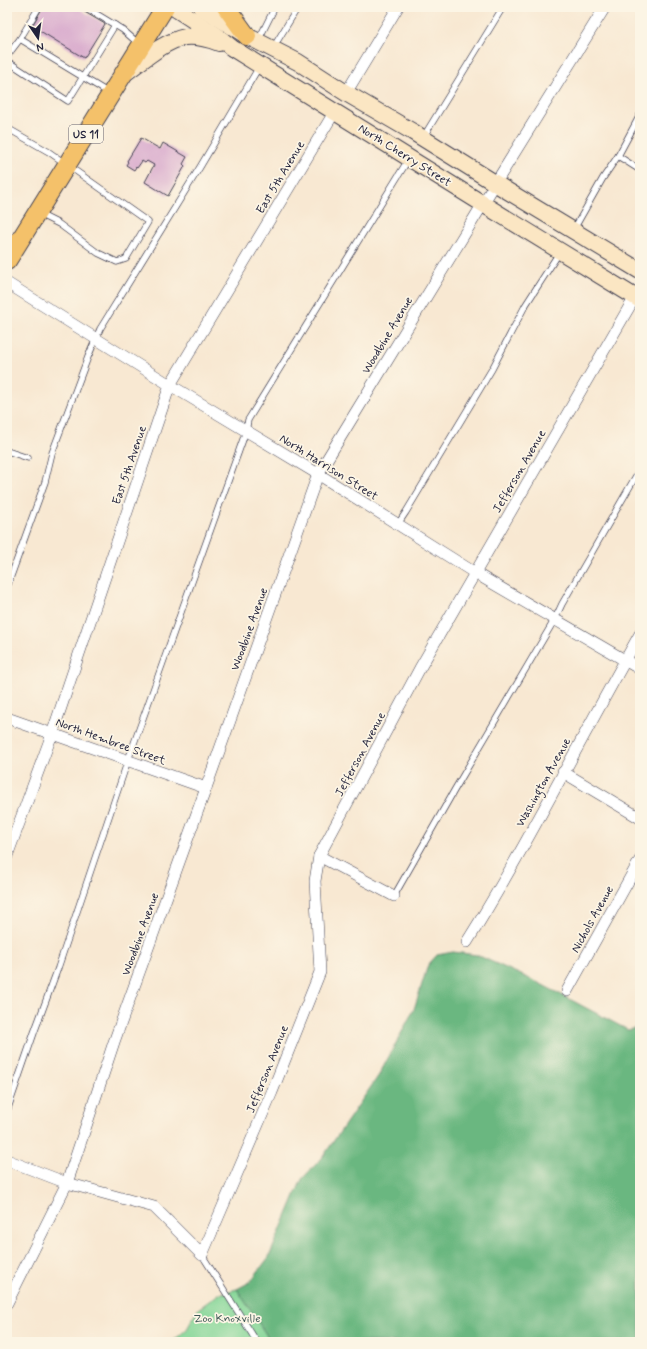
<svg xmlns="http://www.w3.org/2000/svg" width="647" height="1349" viewBox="0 0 647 1349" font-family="Mynerve,sans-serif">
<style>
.green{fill:#84d697;stroke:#537c69}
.forest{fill:#6bb780;stroke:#466c5e}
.building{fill:#dbb0cf}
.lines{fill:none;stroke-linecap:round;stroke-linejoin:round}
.lane-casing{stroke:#424052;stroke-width:7}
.street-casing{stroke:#424052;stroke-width:12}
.secondary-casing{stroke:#424052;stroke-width:18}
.primary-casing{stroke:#424052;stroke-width:20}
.lane{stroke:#fff;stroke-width:5.5}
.street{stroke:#fff;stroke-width:11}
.secondary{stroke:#fbe6c3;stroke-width:16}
.primary{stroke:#f4c16a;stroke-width:18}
.labels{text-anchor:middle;stroke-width:3.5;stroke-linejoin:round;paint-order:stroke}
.shield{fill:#fcf5e5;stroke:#63616e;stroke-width:1}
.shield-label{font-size:11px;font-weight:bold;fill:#22223b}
.street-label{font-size:12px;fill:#22223b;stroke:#fcf5e5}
.park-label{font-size:12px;fill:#3f5857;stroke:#fcf5e5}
</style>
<rect width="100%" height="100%" fill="#fcf5e5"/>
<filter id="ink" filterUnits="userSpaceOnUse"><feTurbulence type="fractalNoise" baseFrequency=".025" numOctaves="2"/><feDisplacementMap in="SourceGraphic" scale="8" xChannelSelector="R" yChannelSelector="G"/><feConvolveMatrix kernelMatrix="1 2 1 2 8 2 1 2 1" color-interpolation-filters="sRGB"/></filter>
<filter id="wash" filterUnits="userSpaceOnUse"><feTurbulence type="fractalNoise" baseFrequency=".012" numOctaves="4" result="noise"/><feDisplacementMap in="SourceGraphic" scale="16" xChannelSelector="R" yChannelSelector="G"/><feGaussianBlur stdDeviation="0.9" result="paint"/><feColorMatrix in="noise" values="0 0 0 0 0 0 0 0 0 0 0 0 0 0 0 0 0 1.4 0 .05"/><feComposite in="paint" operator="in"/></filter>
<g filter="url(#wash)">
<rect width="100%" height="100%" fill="#f8e8d2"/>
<path class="green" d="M 237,1289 L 271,1342 L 172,1342 L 187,1329 L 198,1309 L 219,1294 Z"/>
<path class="forest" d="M 453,952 L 477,955 L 539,983 L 628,1030 L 640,1027 L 640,1342 L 271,1342 L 237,1289 L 250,1282 L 269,1257 L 302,1179 L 322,1158 L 379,1075 L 414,1009 L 428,965 L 437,955 Z"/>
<g id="blocks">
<g class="building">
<path d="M 43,7 L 76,7 L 105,24 L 84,58 L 32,26 Z"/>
<path d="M 141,138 L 160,149 L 163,143 L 187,157 L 183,164 L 185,166 L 168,196 L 145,182 L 154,165 L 147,161 L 145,163 L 142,161 L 137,168 L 136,167 L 134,170 L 126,165 L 128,162 L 127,161 Z"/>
</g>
</g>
</g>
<g filter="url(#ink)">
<use href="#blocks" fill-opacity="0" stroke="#424052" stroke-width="1"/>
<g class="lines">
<g class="lane-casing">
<g id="lane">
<path d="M 85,7 L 123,30 L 139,44"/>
<path d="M 20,39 L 109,93"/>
<path d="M 258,41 L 275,7"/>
<path d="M 273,48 L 298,7"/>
<path d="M 7,56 L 20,39 L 39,7"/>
<path d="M 7,61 L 68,101 L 115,25"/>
<path d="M 7,128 L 49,152 L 148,222 L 126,259 L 117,262 L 98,253 L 59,224 L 39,214"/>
<path d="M 424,136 L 503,7"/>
<path d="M 618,156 L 640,170"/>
<path d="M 574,229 L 603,178 L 618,156 L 640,115"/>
<path d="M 7,451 L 28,458"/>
<path d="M 398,524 L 406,512 L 492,369 L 525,306 L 559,253"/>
<path d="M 7,587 L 45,482 L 52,453 L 88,357 L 100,329 L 200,167 L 259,67"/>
<path d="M 394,896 L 455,789 L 555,619 L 562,604 L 640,469"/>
<path d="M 7,1111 L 34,1033 L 58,968 L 128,760 L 246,431 L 248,420 L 408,160"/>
<path d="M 202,1255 L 257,1342"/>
</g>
</g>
<g class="street-casing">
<g id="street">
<path d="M 346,93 L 398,7"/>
<path d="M 7,283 L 170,385 L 318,474 L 475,573 L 640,669"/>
<path d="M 7,718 L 206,788"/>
<path d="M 563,772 L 640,818"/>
<path d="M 7,856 L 52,734 L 170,385 L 335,111"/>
<path d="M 319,856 L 394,896"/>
<path d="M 467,942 C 529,842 582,736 640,634"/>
<path d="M 567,991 L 640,860"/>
<path d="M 7,1160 L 67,1183 L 154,1207 L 202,1255 L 272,1092 L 320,972 L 315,881 L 319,856 L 420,668 L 635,297"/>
<path d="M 7,1303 L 67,1183 L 114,1042 L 206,788 L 318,474 L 495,184 L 605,7"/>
</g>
</g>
<g class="secondary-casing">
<g id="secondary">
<path d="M 173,7 L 216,35 L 232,48 L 483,204 L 640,300"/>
<path d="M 201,7 L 247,36 L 298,62 L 346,93 L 413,132 L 506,190 L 640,271"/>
<path d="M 124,74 C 141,62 164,41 185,37 C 197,36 209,39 219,43"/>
</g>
</g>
<g class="primary-casing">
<g id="primary">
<path d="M 226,7 L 247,36"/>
<path d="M 7,261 L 165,7"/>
</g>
</g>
<use href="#lane" class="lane"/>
<use href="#street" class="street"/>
<use href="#secondary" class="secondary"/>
<use href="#primary" class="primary"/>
</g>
</g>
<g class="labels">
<rect class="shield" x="69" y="125" width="34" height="18" rx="3"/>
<g class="shield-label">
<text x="86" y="138">US 11</text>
</g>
<g class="street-label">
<text transform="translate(405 155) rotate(32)" y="4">North Cherry Street</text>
<text transform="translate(280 177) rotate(-59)" y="4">East 5th Avenue</text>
<text transform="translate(387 335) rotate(-59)" y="4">Woodbine Avenue</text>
<text transform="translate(129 465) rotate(-71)" y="4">East 5th Avenue</text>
<text transform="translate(329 467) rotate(32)" y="4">North Harrison Street</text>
<text transform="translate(519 471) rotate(-60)" y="4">Jefferson Avenue</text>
<text transform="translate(249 629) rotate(-70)" y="4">Woodbine Avenue</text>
<text transform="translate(111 741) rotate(20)" y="4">North Hembree Street</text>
<text transform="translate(360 754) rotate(-62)" y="4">Jefferson Avenue</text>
<text transform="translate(543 782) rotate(-61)" y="4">Washington Avenue</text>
<text transform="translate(592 919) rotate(-61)" y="4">Nichols Avenue</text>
<text transform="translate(140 934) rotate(-70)" y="4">Woodbine Avenue</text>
<text transform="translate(267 1069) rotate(-68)" y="4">Jefferson Avenue</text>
</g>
<g class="park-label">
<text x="227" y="1322">Zoo Knoxville</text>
</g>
</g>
<rect width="647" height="1349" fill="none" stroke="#fcf5e5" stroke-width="24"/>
<g transform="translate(38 38) rotate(167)" stroke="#fcf5e5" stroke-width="3" paint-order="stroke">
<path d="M0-3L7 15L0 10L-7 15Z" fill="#22223b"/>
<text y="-6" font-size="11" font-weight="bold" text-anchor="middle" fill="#22223b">N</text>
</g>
</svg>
